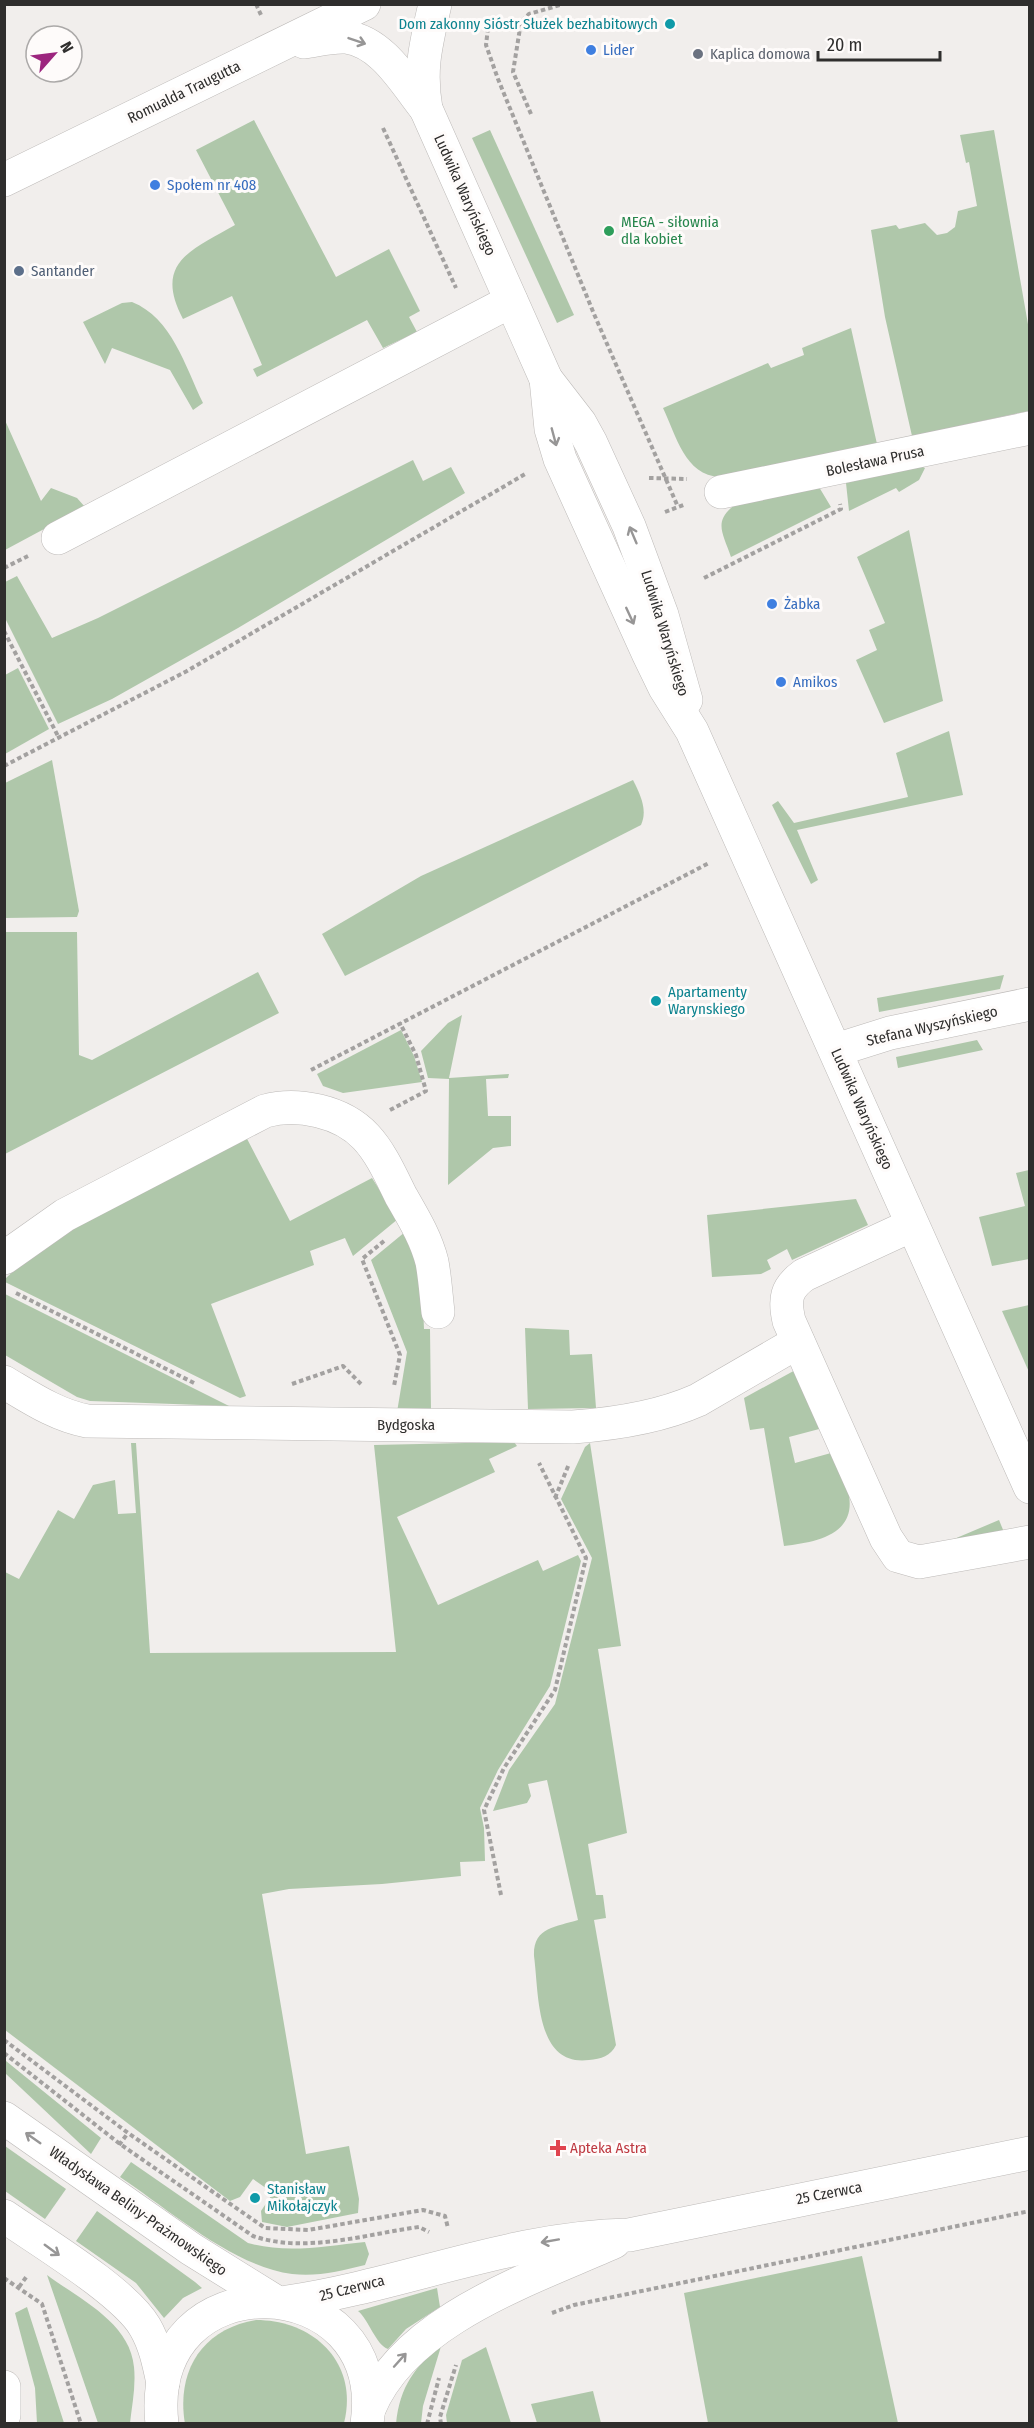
<svg xmlns="http://www.w3.org/2000/svg" width="1034" height="2428" viewBox="0 0 1034 2428" font-family="'Fira Sans Condensed',sans-serif">
<style>
.green{fill:#afc7aa}
.lines{fill:none;stroke-linecap:round;stroke-linejoin:round}
.minor-casing{stroke:#bdbab8;stroke-width:34}
.major-casing{stroke:#bdbab8;stroke-width:34}
.path{stroke:#a3a1a0;stroke-width:4;stroke-dasharray:4.5 3;stroke-linecap:butt}
.minor{stroke:#fff;stroke-width:33}
.major{stroke:#fff;stroke-width:33}
.oneway{stroke:#979696}
.culture-dot{fill:#0f9aa8;stroke:#fefbfa;stroke-width:2}
.shop-dot{fill:#3f7fe0;stroke:#fefbfa;stroke-width:2}
.worship-dot{fill:#6b7280;stroke:#fefbfa;stroke-width:2}
.leisure-dot{fill:#2e9e5b;stroke:#fefbfa;stroke-width:2}
.service-dot{fill:#5c6f8a;stroke:#fefbfa;stroke-width:2}
.health-dot{fill:#e0444e;stroke:#fefbfa;stroke-width:2}
.labels{text-anchor:middle;stroke-width:6;stroke-linejoin:round;paint-order:stroke}
.culture-label{font-size:15px;fill:#0d838f;stroke:#fefbfa;text-anchor:start}
.shop-label{font-size:15px;fill:#366cbe;stroke:#fefbfa;text-anchor:start}
.worship-label{font-size:15px;fill:#5b616d;stroke:#fefbfa;text-anchor:start}
.street-label{font-size:15px;fill:#2f2e2d;stroke:#fefbfa}
.leisure-label{font-size:15px;fill:#27864d;stroke:#fefbfa;text-anchor:start}
.service-label{font-size:15px;fill:#4e5e75;stroke:#fefbfa;text-anchor:start}
.health-label{font-size:15px;fill:#be3a42;stroke:#fefbfa;text-anchor:start}
</style>
<rect width="100%" height="100%" fill="#f1eeec"/>
<g class="green">
<path d="M 254,120 L 336,277 L 389,249 L 420,311 L 409,317 L 417,332 L 383,348 L 367,320 L 257,377 L 253,369 L 262,365 L 232,296 L 183,319 C 153,262 192,250 235,225 L 196,150 Z"/>
<path d="M 490,130 L 574,315 L 557,323 L 472,138 Z"/>
<path d="M 994,130 L 1029,330 L 1029,411 L 912,436 L 885,317 L 871,230 L 896,225 L 899,229 L 925,223 L 937,235 L 947,233 L 955,227 L 958,211 L 977,206 L 969,162 L 966,163 L 960,135 Z"/>
<path d="M 132,302 C 172,318 185,366 203,403 L 193,410 L 170,370 L 112,348 L 105,364 L 83,322 L 122,303 Z"/>
<path d="M 851,328 L 877,444 L 720,477 C 685,476 676,435 663,408 L 768,363 L 771,368 L 804,355 L 802,348 Z"/>
<path d="M 4,418 L 41,501 L 51,488 L 77,498 L 85,507 L 5,550 Z"/>
<path d="M 413,460 L 423,481 L 451,467 L 465,493 L 238,628 L 112,699 L 58,724 L 5,618 L 5,582 L 17,576 L 52,638 L 98,618 Z"/>
<path d="M 919,465 L 925,468 L 919,480 L 899,492 L 896,488 L 849,511 L 846,483 Z"/>
<path d="M 819,487 L 831,507 L 731,557 C 722,531 712,520 739,502 Z"/>
<path d="M 909,530 L 943,701 L 884,723 L 856,660 L 877,650 L 869,630 L 885,623 L 857,557 Z"/>
<path d="M 18,668 L 49,729 L 5,754 L 5,675 Z"/>
<path d="M 949,731 L 963,795 L 797,830 L 818,880 L 811,884 L 772,805 L 778,801 L 794,823 L 908,797 L 896,753 Z"/>
<path d="M 52,760 L 79,911 L 77,917 L 5,918 L 5,783 Z"/>
<path d="M 633,780 C 640,794 648,810 641,825 L 345,976 L 322,934 L 421,876 Z"/>
<path d="M 5,932 L 77,932 L 79,1055 L 92,1060 L 258,972 L 279,1013 L 5,1154 Z"/>
<path d="M 1004,975 L 1000,989 L 879,1012 L 877,998 Z"/>
<path d="M 462,1015 L 449,1078 L 509,1074 L 508,1078 L 486,1079 L 488,1116 L 511,1116 L 511,1146 L 493,1148 L 448,1185 L 449,1079 L 428,1078 L 421,1051 L 448,1023 Z"/>
<path d="M 401,1030 L 414,1056 L 422,1082 L 343,1093 L 323,1086 L 317,1074 Z"/>
<path d="M 977,1040 L 983,1050 L 898,1068 L 896,1057 Z"/>
<path d="M 244,1133 L 290,1221 L 372,1178 L 398,1219 L 353,1256 L 345,1238 L 310,1251 L 314,1265 L 211,1304 L 246,1396 L 240,1398 L 5,1282 L 5,1279 L 41,1245 Z"/>
<path d="M 1029,1170 L 1029,1259 L 992,1266 L 979,1217 L 1025,1206 L 1016,1173 Z"/>
<path d="M 856,1199 L 868,1225 L 792,1260 L 787,1249 L 767,1260 L 771,1269 L 761,1274 L 712,1277 L 707,1215 Z"/>
<path d="M 405,1232 L 422,1281 L 424,1329 L 430,1329 L 431,1411 L 397,1412 L 407,1352 L 371,1260 Z"/>
<path d="M 4,1294 L 5,1294 L 229,1406 L 90,1401 L 77,1397 L 5,1355 Z"/>
<path d="M 1029,1305 L 1030,1305 L 1029,1372 L 1002,1311 Z"/>
<path d="M 525,1328 L 569,1330 L 570,1355 L 592,1354 L 596,1408 L 528,1409 Z"/>
<path d="M 799,1368 L 823,1428 L 789,1437 L 795,1463 L 831,1453 C 836,1464 844,1476 847,1487 C 861,1534 818,1542 784,1546 L 764,1428 L 750,1430 L 744,1398 Z"/>
<path d="M 514,1442 L 517,1446 L 489,1459 L 495,1472 L 397,1517 L 438,1605 L 538,1560 L 543,1571 L 578,1555 L 581,1561 L 550,1686 L 498,1770 L 480,1808 L 484,1828 L 485,1861 L 460,1862 L 461,1876 L 382,1884 L 289,1889 L 262,1894 L 306,2154 L 349,2146 L 359,2199 L 358,2213 L 287,2227 L 262,2222 L 261,2211 L 273,2193 L 253,2179 L 240,2197 L 230,2201 L 5,2030 L 5,1572 L 19,1579 L 58,1510 L 74,1519 L 93,1485 L 115,1480 L 118,1514 L 136,1513 L 131,1443 L 136,1443 L 150,1653 L 396,1652 L 374,1445 Z"/>
<path d="M 590,1443 L 621,1646 L 598,1649 L 627,1833 L 588,1844 L 596,1895 L 603,1895 L 606,1918 L 594,1920 L 616,2045 C 611,2056 601,2059 589,2060 C 535,2067 539,1993 534,1956 C 533,1927 556,1927 578,1920 L 547,1780 L 528,1784 L 531,1796 L 527,1803 L 493,1811 L 509,1770 L 555,1704 L 592,1558 L 561,1499 L 585,1447 Z"/>
<path d="M 999,1520 L 1006,1537 L 928,1550 Z"/>
<path d="M 6,2061 L 101,2138 L 91,2154 L 5,2073 Z"/>
<path d="M 5,2146 L 66,2189 L 45,2219 L 5,2191 Z"/>
<path d="M 131,2162 L 248,2243 C 287,2254 325,2246 365,2242 L 369,2254 L 365,2265 C 341,2271 317,2277 292,2274 C 234,2267 168,2209 120,2177 Z"/>
<path d="M 97,2211 L 195,2282 L 202,2288 L 183,2298 L 164,2318 L 136,2283 L 76,2241 Z"/>
<path d="M 862,2256 L 898,2423 L 708,2423 L 684,2293 Z"/>
<path d="M 47,2275 C 79,2299 130,2322 134,2367 C 136,2386 132,2405 130,2423 L 98,2423 Z"/>
<path d="M 437,2288 L 440,2307 L 406,2329 L 388,2349 C 376,2345 369,2320 358,2311 Z"/>
<path d="M 27,2307 L 64,2423 L 37,2423 L 35,2388 L 15,2313 Z"/>
<path d="M 256,2320 C 314,2320 359,2363 344,2423 L 185,2424 C 176,2371 202,2329 256,2320 Z"/>
<path d="M 442,2343 L 423,2406 L 421,2423 L 396,2424 C 400,2385 415,2368 442,2343 Z"/>
<path d="M 486,2347 L 511,2423 L 447,2423 L 446,2415 L 462,2360 Z"/>
<path d="M 593,2391 L 601,2423 L 537,2423 L 531,2404 Z"/>
</g>
<g class="lines">
<g class="minor-casing">
<g id="minor">
<path d="M 435,4 C 426,45 419,68 426,109 L 546,379 L 580,423 L 591,443 L 629,526 L 662,615 L 686,700"/>
<path d="M 304,42 C 318,40 332,36 346,37 C 383,42 405,83 426,109"/>
<path d="M 4,180 L 364,4"/>
<path d="M 546,379 L 551,429 L 560,459 L 648,653 L 665,688 L 692,731 L 1030,1487"/>
<path d="M 721,492 L 1030,428"/>
<path d="M 58,538 L 511,301"/>
<path d="M 836,1050 L 890,1033 L 1030,1004"/>
<path d="M 912,1225 L 804,1275 C 786,1288 784,1299 789,1321 L 886,1538 L 898,1556 L 919,1562 L 1030,1542"/>
<path d="M 4,1258 L 65,1215 L 265,1111 C 297,1102 342,1111 366,1137 C 381,1153 391,1176 401,1196 C 413,1217 426,1238 432,1262 C 435,1278 436,1295 438,1312"/>
<path d="M 4,1382 C 31,1398 56,1415 87,1421 L 573,1427 C 614,1424 660,1417 698,1400 L 798,1342"/>
<path d="M 287,2302 C 403,2285 511,2237 629,2235 L 1030,2153"/>
<path d="M 4,2387 L 4,2415"/>
<path d="M 369,2409 C 405,2320 531,2279 614,2242"/>
</g>
</g>
<g class="major-casing">
<g id="major">
<path d="M 4,2118 L 191,2249 L 273,2300"/>
<path d="M 4,2216 C 40,2241 125,2292 145,2327 C 155,2344 159,2364 163,2383"/>
<path d="M 162,2424 C 143,2257 390,2265 367,2424"/>
</g>
</g>
<g class="path">
<path d="M 256,4 L 261,15"/>
<path d="M 488,28 L 486,45 L 498,79 L 594,314 L 678,507"/>
<path d="M 531,114 L 513,72 L 521,22 L 529,14 L 560,5"/>
<path d="M 383,128 L 456,288"/>
<path d="M 649,478 L 687,479"/>
<path d="M 665,512 L 686,504"/>
<path d="M 4,568 L 28,556"/>
<path d="M 704,578 L 841,509 L 840,504"/>
<path d="M 4,631 L 59,738"/>
<path d="M 4,766 L 187,671 L 527,473"/>
<path d="M 311,1070 L 709,863"/>
<path d="M 390,1110 L 426,1091 L 416,1055 L 400,1023"/>
<path d="M 384,1241 L 362,1259 L 400,1355 L 394,1386"/>
<path d="M 16,1293 L 194,1383"/>
<path d="M 292,1384 L 343,1366 L 363,1386"/>
<path d="M 555,1498 L 569,1464"/>
<path d="M 501,1895 L 484,1810 L 504,1768 L 555,1690 L 586,1558 L 539,1463"/>
<path d="M 4,2040 L 128,2133 L 265,2228 L 308,2230 L 423,2210 L 445,2216 L 448,2228"/>
<path d="M 4,2053 L 120,2144 L 253,2236 C 305,2254 366,2234 419,2227 L 429,2232"/>
<path d="M 119,2145 L 128,2133"/>
<path d="M 4,2278 L 42,2304 L 81,2424"/>
<path d="M 19,2287 L 27,2276"/>
<path d="M 552,2313 L 574,2305 L 1030,2211"/>
<path d="M 427,2424 L 439,2378"/>
<path d="M 441,2424 L 440,2417 L 456,2365"/>
</g>
<use href="#minor" class="minor"/>
<use href="#major" class="major"/>
</g>
<defs><path id="oneway-shaft" d="M-6 0H5M1.5-3L5.5 0L1.5 3" fill="none" stroke-width="1.6" stroke-linecap="round" stroke-linejoin="round" transform="scale(1.5)"/></defs>
<g class="oneway">
<use href="#oneway-shaft" transform="translate(357 41) rotate(19)"/>
<use href="#oneway-shaft" transform="translate(554 437) rotate(75)"/>
<use href="#oneway-shaft" transform="translate(633 535) rotate(-113)"/>
<use href="#oneway-shaft" transform="translate(630 616) rotate(65)"/>
<use href="#oneway-shaft" transform="translate(33 2138) rotate(-145)"/>
<use href="#oneway-shaft" transform="translate(550 2241) rotate(170)"/>
<use href="#oneway-shaft" transform="translate(52 2250) rotate(36)"/>
<use href="#oneway-shaft" transform="translate(400 2360) rotate(-48)"/>
</g>
<g class="culture-dot">
<circle cx="670" cy="24" r="6"/>
<circle cx="656" cy="1001" r="6"/>
<circle cx="255" cy="2198" r="6"/>
</g>
<g class="shop-dot">
<circle cx="591" cy="50" r="6"/>
<circle cx="155" cy="185" r="6"/>
<circle cx="772" cy="604" r="6"/>
<circle cx="781" cy="682" r="6"/>
</g>
<circle class="worship-dot" cx="698" cy="54" r="6"/>
<circle class="leisure-dot" cx="609" cy="231" r="6"/>
<circle class="service-dot" cx="19" cy="271" r="6"/>
<path class="health-dot" d="M555 2139h6v6h6v6h-6v6h-6v-6h-6v-6h6z"/>
<g class="labels">
<g class="culture-label">
<text x="658" y="29" text-anchor="end">Dom zakonny Sióstr Służek bezhabitowych</text>
<text x="668" y="997">Apartamenty<tspan x="668" dy="17">Warynskiego</tspan></text>
<text x="267" y="2194">Stanisław<tspan x="267" dy="17">Mikołajczyk</tspan></text>
</g>
<g class="shop-label">
<text x="603" y="55">Lider</text>
<text x="167" y="190">Społem nr 408</text>
<text x="784" y="609">Żabka</text>
<text x="793" y="687">Amikos</text>
</g>
<g class="worship-label">
<text x="710" y="59">Kaplica domowa</text>
</g>
<g class="street-label">
<text transform="translate(184 92) rotate(-26)" y="5">Romualda Traugutta</text>
<text transform="translate(465 195) rotate(66)" y="5">Ludwika Waryńskiego</text>
<text transform="translate(875 461) rotate(-12)" y="5">Bolesława Prusa</text>
<text transform="translate(665 633) rotate(73)" y="5">Ludwika Waryńskiego</text>
<text transform="translate(932 1026) rotate(-13)" y="5">Stefana Wyszyńskiego</text>
<text transform="translate(862 1109) rotate(66)" y="5">Ludwika Waryńskiego</text>
<text x="406" y="1430">Bydgoska</text>
<text transform="translate(829 2193) rotate(-11)" y="5">25 Czerwca</text>
<text transform="translate(138 2211) rotate(35)" y="5">Władysława Beliny-Prażmowskiego</text>
<text transform="translate(352 2288) rotate(-14)" y="5">25 Czerwca</text>
</g>
<g class="leisure-label">
<text x="621" y="227">MEGA - siłownia<tspan x="621" dy="17">dla kobiet</tspan></text>
</g>
<g class="service-label">
<text x="31" y="276">Santander</text>
</g>
<g class="health-label">
<text x="570" y="2153">Apteka Astra</text>
</g>
</g>
<rect width="1034" height="2428" fill="none" stroke="#2f2e2d" stroke-width="12"/>
<g transform="translate(54 54) rotate(62)"><circle r="28" fill="#fefbfa" stroke="#aba9a8" stroke-width="1.5"/>
<path d="M0-4.5L10 22L0 15L-10 22Z" fill="#9c257e"/>
<text y="-9" font-size="16" font-weight="bold" text-anchor="middle" fill="#2f2e2d">N</text>
</g>
<path d="M818 51v9h122v-9" fill="none" stroke="#2f2e2d" stroke-width="3"/>
<text x="827" y="51" font-size="18" fill="#2f2e2d" stroke="#fefbfa" stroke-width="4.5" paint-order="stroke">20 m</text>
</svg>
